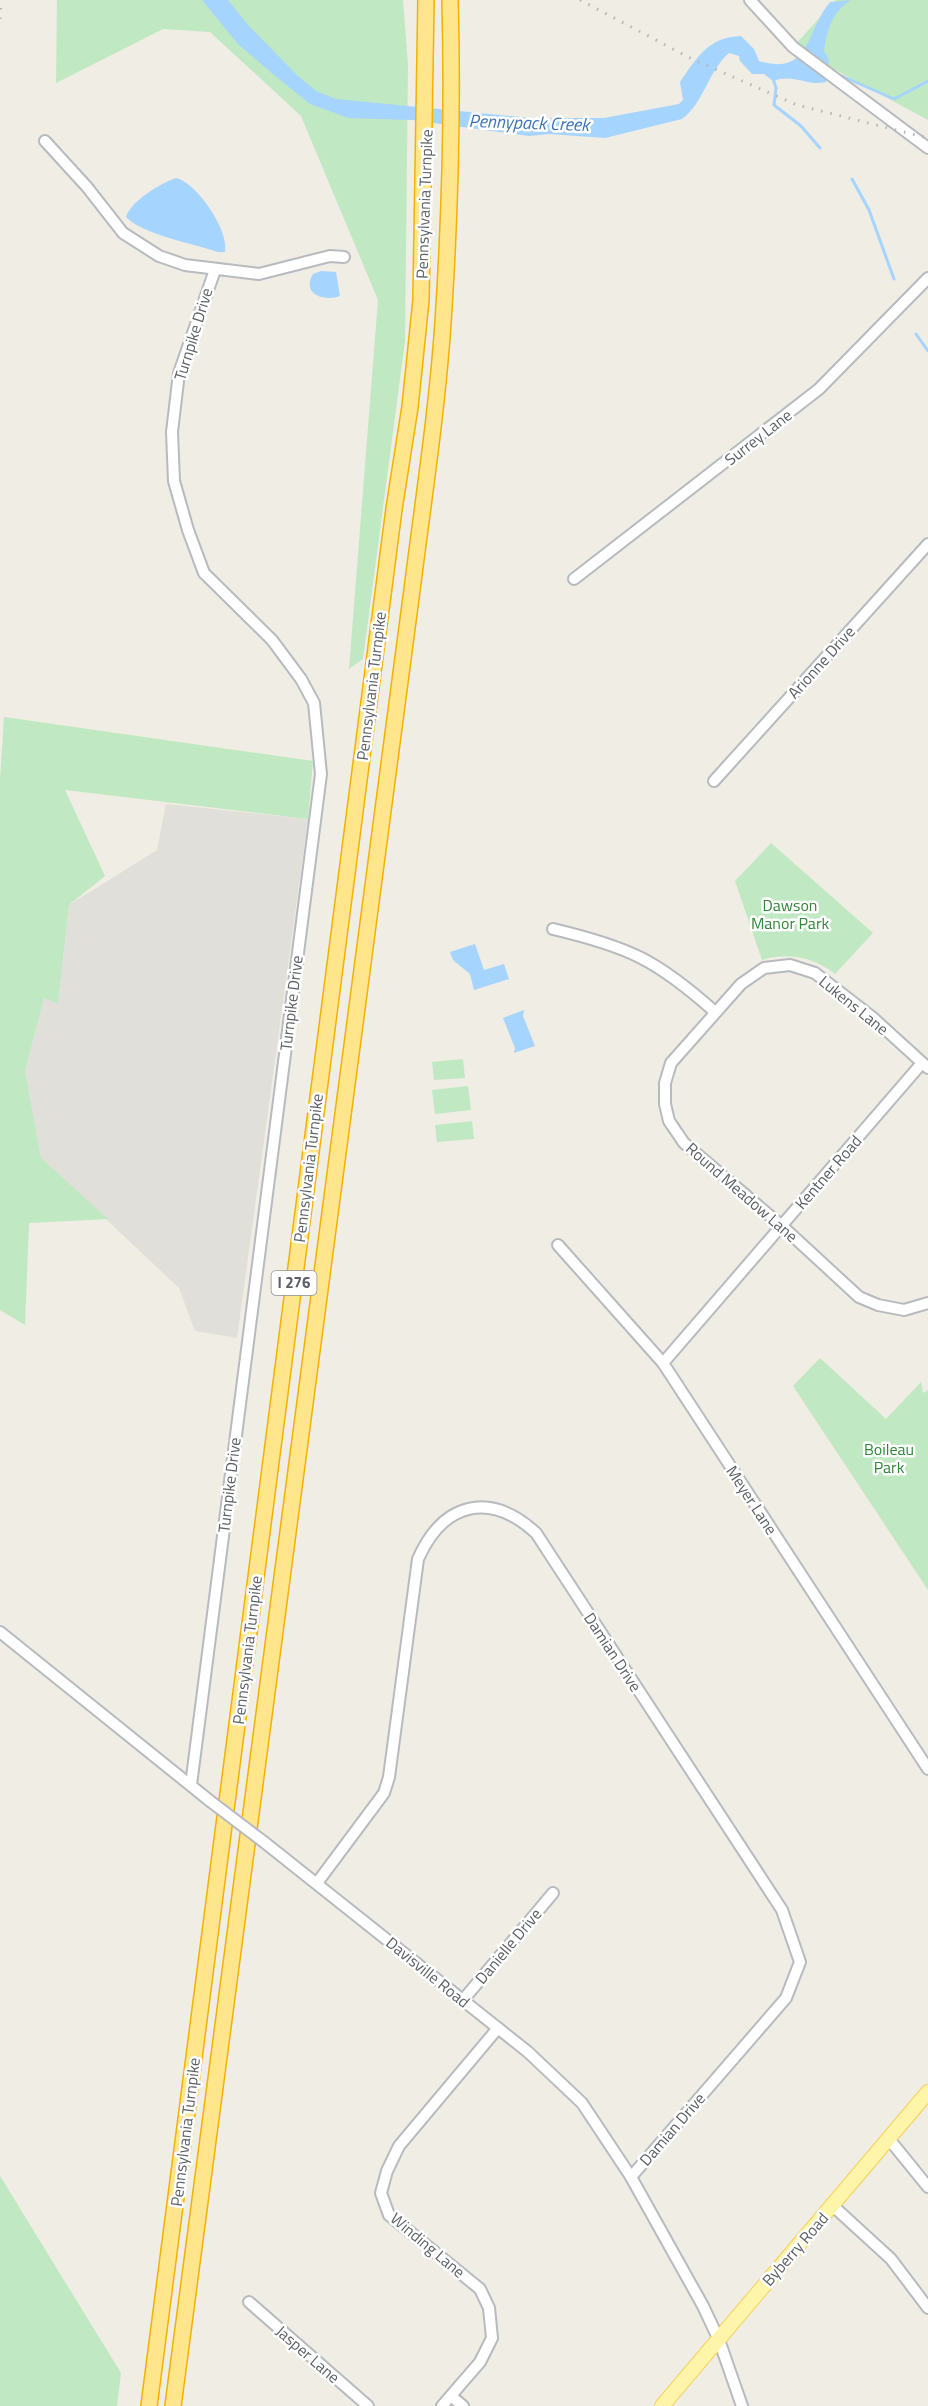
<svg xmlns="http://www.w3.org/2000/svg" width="928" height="2406" viewBox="0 0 928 2406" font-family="'Titillium Web',sans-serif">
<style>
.industrial{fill:#e0dfd9}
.green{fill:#c0e8c2}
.water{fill:#a5d4ff}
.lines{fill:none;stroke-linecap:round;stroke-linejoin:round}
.stream{stroke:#a5d4ff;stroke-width:3}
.minor-casing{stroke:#b7babf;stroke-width:14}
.major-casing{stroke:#f7d056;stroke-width:16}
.highway-casing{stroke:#f4b100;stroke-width:18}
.minor{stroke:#fff;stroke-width:10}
.major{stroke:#fff5aa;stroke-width:14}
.highway{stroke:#ffe68c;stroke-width:15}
.rail{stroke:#b5b6b7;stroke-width:3;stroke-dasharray:1.5 8;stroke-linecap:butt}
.minor-bridge-casing{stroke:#b7babf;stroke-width:14;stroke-linecap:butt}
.minor-bridge{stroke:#fff;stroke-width:10}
.labels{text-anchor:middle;stroke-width:5;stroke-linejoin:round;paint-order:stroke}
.shield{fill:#fff;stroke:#8d9094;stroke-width:1.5}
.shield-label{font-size:15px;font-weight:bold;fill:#5c6066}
.street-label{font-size:16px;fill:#5c6066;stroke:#fff}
.park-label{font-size:16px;fill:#328739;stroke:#fff}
.water-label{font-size:18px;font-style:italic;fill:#3d73b6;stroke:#fff}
</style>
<rect width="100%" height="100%" fill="#efede4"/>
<path class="industrial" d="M 166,804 L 308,819 L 237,1338 L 195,1331 L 179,1288 L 41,1158 L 25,1071 L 44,998 L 58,1004 L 69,905 L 157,850 Z"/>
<g class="green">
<path d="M 57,0 L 403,0 L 408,65 L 405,341 L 363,659 L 349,669 L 378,300 L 301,116 L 210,32 L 163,29 L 56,83 Z"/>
<path d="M 836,0 L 928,0 L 928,120 L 793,47 Z"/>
<path d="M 4,717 L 313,761 L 308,819 L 65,790 L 105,876 L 69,905 L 58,1004 L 44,998 L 25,1071 L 41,1158 L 108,1219 L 29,1223 L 25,1325 L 0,1310 L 0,780 Z"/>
<path d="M 771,843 L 873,933 L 835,974 C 814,957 787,952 762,960 L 735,881 Z"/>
<path d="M 463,1059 L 465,1078 L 434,1080 L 432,1062 Z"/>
<path d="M 468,1086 L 471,1110 L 435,1114 L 432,1090 Z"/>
<path d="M 472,1121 L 474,1139 L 437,1142 L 435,1125 Z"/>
<path d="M 820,1358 L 886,1419 L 921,1382 L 923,1393 L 928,1390 L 928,1590 L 793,1386 Z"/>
<path d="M 0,2176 L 121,2373 L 117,2406 L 0,2406 Z"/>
</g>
<g class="water">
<path d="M 202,0 L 228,0 L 248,25 L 298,76 L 316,91 L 336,99 L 531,118 L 604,118 L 679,104 L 683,100 L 680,82 C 697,57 709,37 741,36 L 754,49 L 759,61 C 811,77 806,30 830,2 L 851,0 C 832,12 827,30 824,51 L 829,60 L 826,82 C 809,87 794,73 773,81 L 764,74 L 752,74 L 740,61 L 739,56 L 729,53 C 708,71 704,103 682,119 L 605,138 L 549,134 L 529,136 L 412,120 L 348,118 L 310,104 L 274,75 L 237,43 Z"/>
<path d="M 176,178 C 196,182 230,231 225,252 L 218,252 C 195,244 141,234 126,217 C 131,201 161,183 176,178 Z"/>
<path d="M 321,271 L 336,272 L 340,296 C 324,302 301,294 313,274 Z"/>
<path d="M 475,944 L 484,970 L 504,964 L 509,979 L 474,990 L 470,974 L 453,960 L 450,952 Z"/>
<path d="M 524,1010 L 523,1016 L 535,1046 L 514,1053 L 515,1048 L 503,1018 Z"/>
</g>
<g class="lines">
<g class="stream">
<path d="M 835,73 L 894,99 L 928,81"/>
<path d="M 773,78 L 776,88 L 774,105 L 801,126 L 820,148"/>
<path d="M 852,179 L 869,210 L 894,279"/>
<path d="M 916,334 L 928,351"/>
</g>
<g class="minor-casing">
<g id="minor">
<path d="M 750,0 L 793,47 L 928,148"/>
<path d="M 45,141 L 87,187 L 123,233 L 159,256 L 185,265 L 259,274 L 330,256 L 344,257"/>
<path d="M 574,579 L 819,389 L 928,278"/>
<path d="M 714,781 L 928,544"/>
<path d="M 553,929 C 629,947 657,960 715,1012"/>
<path d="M 928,1068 L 872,1017 L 815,973 L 790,965 L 764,968 L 741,984 L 671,1063 L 665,1083 L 665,1104 L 669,1121 L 684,1143 L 782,1226 L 859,1297 L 878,1305 L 904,1310 L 928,1303"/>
<path d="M 558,1245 L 663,1363 L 928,1769"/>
<path d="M 663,1363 L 922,1063"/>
<path d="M 0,1632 L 210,1801"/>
<path d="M 191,1785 L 321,774 L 314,703 L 301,679 L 272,640 L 204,573 L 188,530 L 174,481 L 172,432 L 179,373 L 215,270"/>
<path d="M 264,1842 L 528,2052 L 582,2103 L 631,2177 L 703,2306 L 719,2340 L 742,2406"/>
<path d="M 317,1883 L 384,1793 L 389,1777 L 418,1559 C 443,1503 489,1490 536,1533 L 782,1910 L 800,1962 L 786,1998 L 631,2177"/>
<path d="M 463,2000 L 553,1893"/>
<path d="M 889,2139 L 928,2187"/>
<path d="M 832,2205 L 891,2259 L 928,2308"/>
<path d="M 249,2302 L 368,2406"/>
<path d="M 451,2396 L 463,2406"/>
<path d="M 442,2406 L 480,2362 L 492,2338 L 489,2308 L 480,2289 L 389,2215 L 381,2193 L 387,2171 L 399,2146 L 498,2028"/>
</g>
</g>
<g class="major-casing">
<path id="major" d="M 662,2406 L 928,2092"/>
</g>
<g class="highway-casing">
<g id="highway">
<path d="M 149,2406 L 394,509 L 410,407 L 421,300 L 426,0"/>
<path d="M 173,2406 L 412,590 C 423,502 437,412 443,323 C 450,216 453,108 450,0"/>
</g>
</g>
<use href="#minor" class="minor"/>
<use href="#major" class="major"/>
<use href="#highway" class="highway"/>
<g class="rail">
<path d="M 580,0 L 692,59 L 797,105 L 928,138"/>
<path d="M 0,19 L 1,0"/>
</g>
<g class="minor-bridge-casing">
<path id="minor-bridge" d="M 210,1801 L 264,1842"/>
</g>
<use href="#minor-bridge" class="minor-bridge"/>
</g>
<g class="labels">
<rect class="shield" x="271.5" y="1271" width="45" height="24" rx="4.5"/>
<g class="shield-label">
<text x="294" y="1288">I 276</text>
</g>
<g class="street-label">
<text transform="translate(424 204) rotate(-88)" y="6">Pennsylvania Turnpike</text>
<text transform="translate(193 334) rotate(-73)" y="6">Turnpike Drive</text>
<text transform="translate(758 437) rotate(-38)" y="6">Surrey Lane</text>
<text transform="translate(821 662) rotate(-48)" y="6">Arionne Drive</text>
<text transform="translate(371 686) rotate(-83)" y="6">Pennsylvania Turnpike</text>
<text transform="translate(291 1003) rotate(-83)" y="6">Turnpike Drive</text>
<text transform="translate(854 1005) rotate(39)" y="6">Lukens Lane</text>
<text transform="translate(308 1168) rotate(-83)" y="6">Pennsylvania Turnpike</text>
<text transform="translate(828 1172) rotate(-49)" y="6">Kentner Road</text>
<text transform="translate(742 1192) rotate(41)" y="6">Round Meadow Lane</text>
<text transform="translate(229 1485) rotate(-83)" y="6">Turnpike Drive</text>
<text transform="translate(752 1500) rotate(57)" y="6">Meyer Lane</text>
<text transform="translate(247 1650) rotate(-83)" y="6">Pennsylvania Turnpike</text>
<text transform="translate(613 1652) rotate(57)" y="6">Damian Drive</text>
<text transform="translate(508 1946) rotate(-50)" y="6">Danielle Drive</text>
<text transform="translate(428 1972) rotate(39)" y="6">Davisville Road</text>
<text transform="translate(672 2129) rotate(-49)" y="6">Damian Drive</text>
<text transform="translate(185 2132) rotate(-83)" y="6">Pennsylvania Turnpike</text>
<text transform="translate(428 2245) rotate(40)" y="6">Winding Lane</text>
<text transform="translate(795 2249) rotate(-49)" y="6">Byberry Road</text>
<text transform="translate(308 2354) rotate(41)" y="6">Jasper Lane</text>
</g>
<g class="park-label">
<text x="790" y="911">Dawson<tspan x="790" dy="18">Manor Park</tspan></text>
<text x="889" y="1455">Boileau<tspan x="889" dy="18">Park</tspan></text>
</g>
<g class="water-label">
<text transform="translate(529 123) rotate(2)" y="6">Pennypack Creek</text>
</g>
</g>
</svg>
